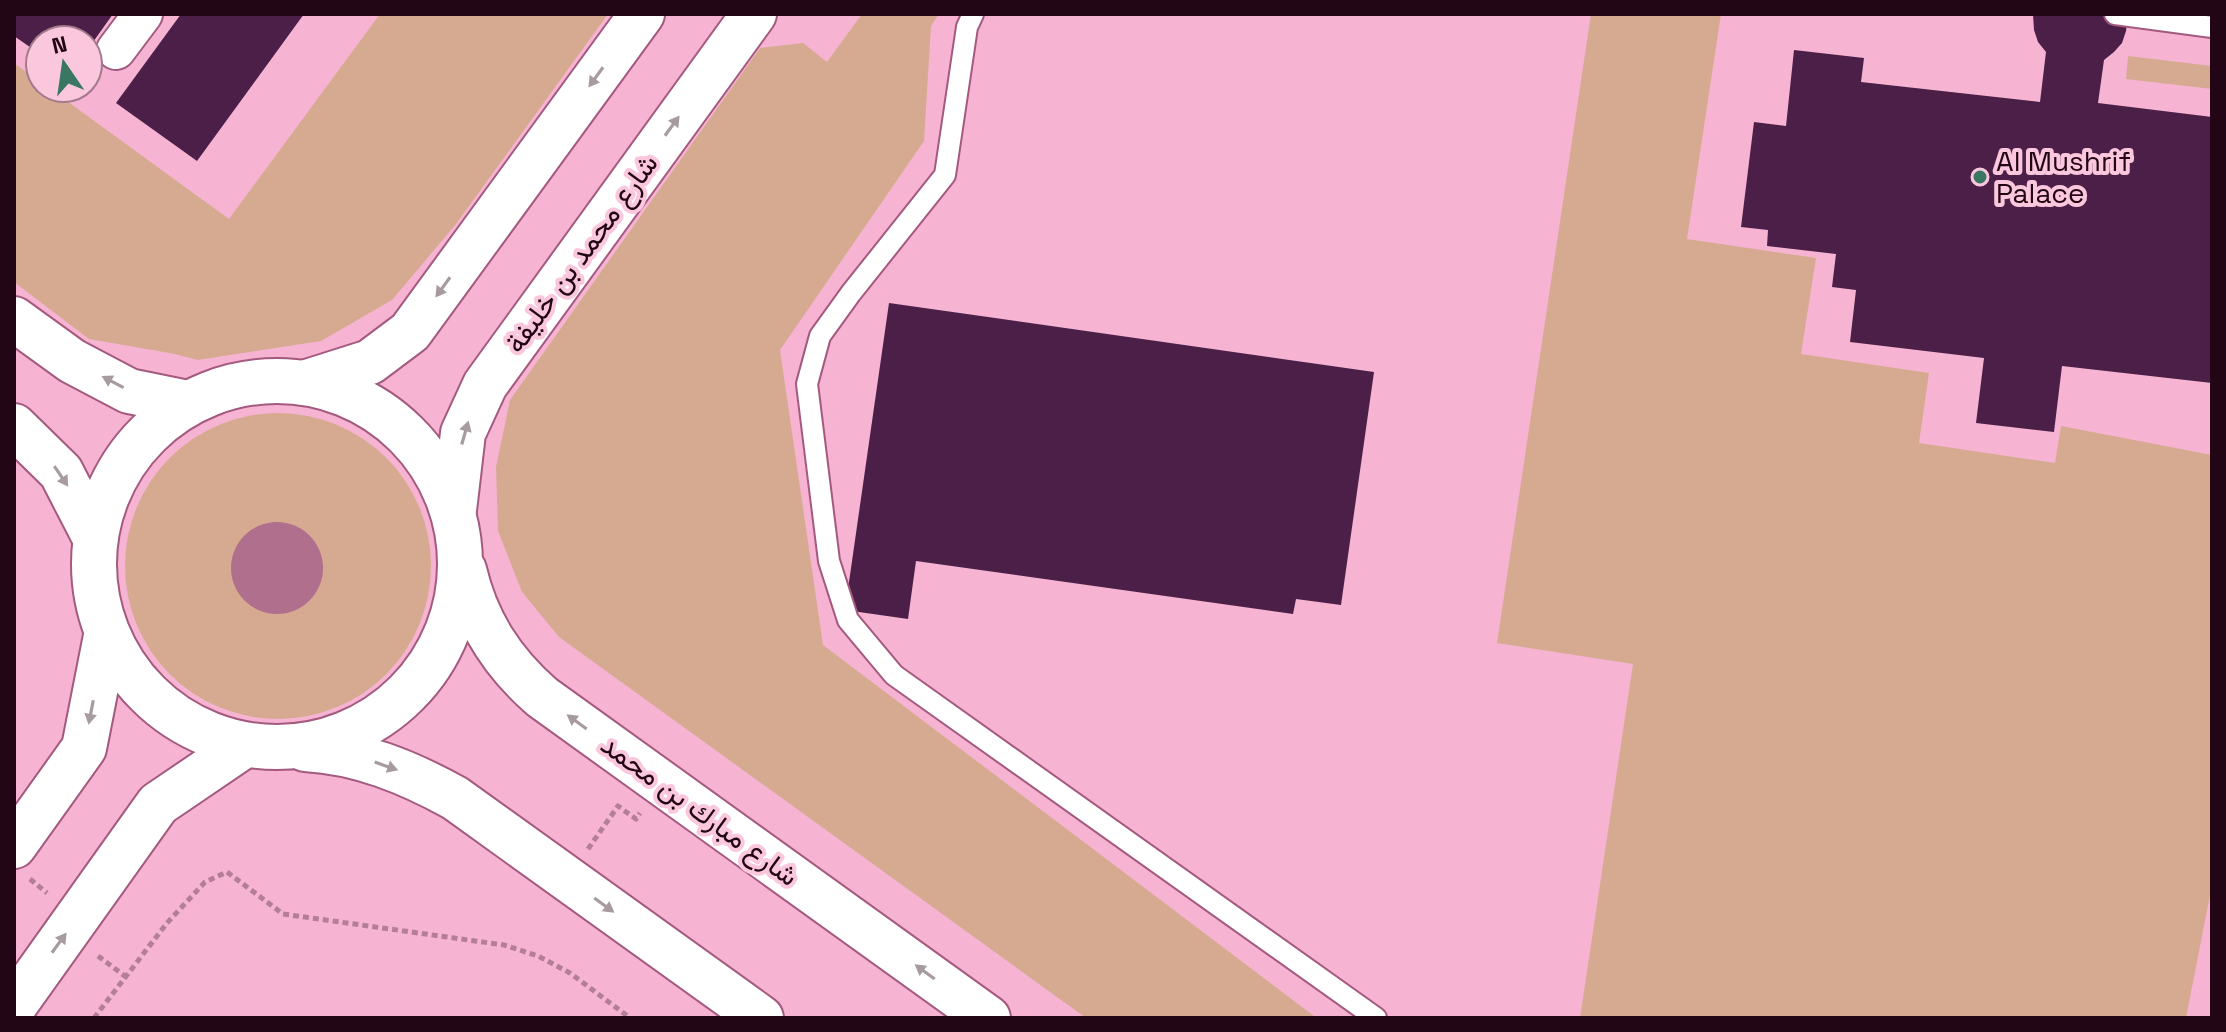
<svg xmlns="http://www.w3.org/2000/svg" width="2226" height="1032" viewBox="0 0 2226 1032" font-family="'Space Grotesk',Vazirmatn,sans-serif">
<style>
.green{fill:#d6aa91}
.water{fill:#af6f8d}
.building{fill:#4b1f48}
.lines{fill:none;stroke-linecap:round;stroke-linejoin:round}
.lane-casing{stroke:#a4597e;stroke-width:24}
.street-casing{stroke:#a4597e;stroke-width:42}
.secondary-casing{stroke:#a4597e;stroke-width:48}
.path{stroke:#b47e97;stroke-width:5;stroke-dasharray:6 4;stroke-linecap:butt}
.lane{stroke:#fff;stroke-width:20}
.street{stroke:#fff;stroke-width:38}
.secondary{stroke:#fff;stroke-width:44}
.oneway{fill:#a79ba1}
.poi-dot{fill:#397763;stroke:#fac7dd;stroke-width:3}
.labels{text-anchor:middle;stroke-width:8;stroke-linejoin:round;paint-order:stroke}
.poi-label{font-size:28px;fill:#220615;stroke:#fac7dd;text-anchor:start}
.street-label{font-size:28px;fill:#220615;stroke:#fac7dd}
</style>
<rect width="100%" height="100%" fill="#f6b4d2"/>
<g class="green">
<path d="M 380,14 L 608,14 L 456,224 L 392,300 L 321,341 L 198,360 L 175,354 L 89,339 L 14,282 L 14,63 L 40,82 L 40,88 L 49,88 L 229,219 Z"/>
<path d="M 862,14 L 939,14 L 931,26 L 924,141 L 780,350 L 823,645 L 1314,1016 L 1312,1018 L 1086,1018 L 559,637 L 522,592 L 498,531 L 496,467 L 510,400 L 760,48 L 803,43 L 827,62 Z"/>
<path d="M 1591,14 L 1721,14 L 1687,239 L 1816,258 L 1801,354 L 1929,373 L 1919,443 L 2055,463 L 2061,426 L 2212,455 L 2212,885 L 2186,1018 L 1580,1018 L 1633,664 L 1497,643 Z"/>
<path d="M 2128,56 L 2212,66 L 2212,89 L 2126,79 Z"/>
<circle cx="278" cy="566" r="153"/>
</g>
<circle class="water" cx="277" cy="568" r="46"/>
<g class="building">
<path d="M 14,14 L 113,14 L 88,49 L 88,40 L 40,40 L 40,54 L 14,36 Z"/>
<path d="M 181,14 L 304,14 L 197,161 L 116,103 Z"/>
<path d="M 2033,14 L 2128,14 L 2126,31 L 2122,43 L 2114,52 L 2104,60 L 2098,103 L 2212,117 L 2212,383 L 2062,366 L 2054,432 L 1976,423 L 1984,358 L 1850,342 L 1856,290 L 1832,287 L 1836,254 L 1767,246 L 1768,230 L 1741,227 L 1754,122 L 1786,126 L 1794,50 L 1864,58 L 1861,82 L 2040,102 L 2046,52 L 2038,42 L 2034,30 Z"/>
<path d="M 889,303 L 1374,372 L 1341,605 L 1296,599 L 1293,614 L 916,561 L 908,619 L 845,610 Z"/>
</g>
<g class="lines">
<g class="lane-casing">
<g id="lane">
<path d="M 973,14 L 967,27 L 945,175 L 851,293 L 820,336 L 807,384 L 829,561 L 848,620 L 894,675 L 1376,1018"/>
<path d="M 2115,14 L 2212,27"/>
</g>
</g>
<g class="street-casing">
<path id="street" d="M 116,50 L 143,14"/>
</g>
<g class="secondary-casing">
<g id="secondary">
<path d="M 14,319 L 72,361 L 129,391 L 188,403"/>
<circle cx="277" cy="564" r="183"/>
<path d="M 307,382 L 370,362 L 410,332 L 642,14"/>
<path d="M 14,426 L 61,472 L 94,536"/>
<path d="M 454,510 L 463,433 L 485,385 L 754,14"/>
<path d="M 464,570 C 476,622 502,662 542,697 L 988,1018"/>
<path d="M 305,749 C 359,752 408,772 455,798 L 761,1018"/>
<path d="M 14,846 L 84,748 L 106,636"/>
<path d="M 14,1006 L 158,804 L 245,745"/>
</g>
</g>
<g class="path">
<path d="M 588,849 L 618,806 L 636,819 L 640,813"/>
<path d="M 30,879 L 47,893"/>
<path d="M 98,956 L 126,977"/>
<path d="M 94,1018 L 167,923 L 205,882 L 227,872 L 283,914 L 504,945 L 538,956 L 570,973 L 630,1018"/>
</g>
<use href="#lane" class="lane"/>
<use href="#street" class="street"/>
<use href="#secondary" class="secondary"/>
</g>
<defs><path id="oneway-solid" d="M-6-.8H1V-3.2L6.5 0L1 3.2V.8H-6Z" transform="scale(2)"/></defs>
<g class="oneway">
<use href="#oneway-solid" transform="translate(596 77) rotate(126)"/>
<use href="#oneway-solid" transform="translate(672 126) rotate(-54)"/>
<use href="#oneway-solid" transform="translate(443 287) rotate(126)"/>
<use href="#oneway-solid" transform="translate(113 382) rotate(-152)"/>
<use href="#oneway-solid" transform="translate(465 433) rotate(-74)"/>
<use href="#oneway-solid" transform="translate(61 476) rotate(56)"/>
<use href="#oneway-solid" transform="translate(91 712) rotate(101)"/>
<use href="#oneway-solid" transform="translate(577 722) rotate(-144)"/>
<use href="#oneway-solid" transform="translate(386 766) rotate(19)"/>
<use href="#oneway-solid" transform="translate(604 905) rotate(36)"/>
<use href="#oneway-solid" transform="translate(59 943) rotate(-54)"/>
<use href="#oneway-solid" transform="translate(925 972) rotate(-144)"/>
</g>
<circle class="poi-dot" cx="1980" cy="177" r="8"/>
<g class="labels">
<g class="poi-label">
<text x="1996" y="171">Al Mushrif<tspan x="1996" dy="32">Palace</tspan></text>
</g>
<g class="street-label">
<text transform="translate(581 253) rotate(-54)" y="10">شارع محمد بن خليفة</text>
<text transform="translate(700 810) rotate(36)" y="10">شارع مبارك بن محمد</text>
</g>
</g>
<rect width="2226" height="1032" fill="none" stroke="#220615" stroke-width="32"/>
<g transform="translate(64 64) rotate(347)"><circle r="38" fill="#fac7dd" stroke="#a47a8d" stroke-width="2"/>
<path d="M0-6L14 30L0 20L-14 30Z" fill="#397763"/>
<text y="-12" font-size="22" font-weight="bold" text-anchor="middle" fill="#220615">N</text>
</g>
</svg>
